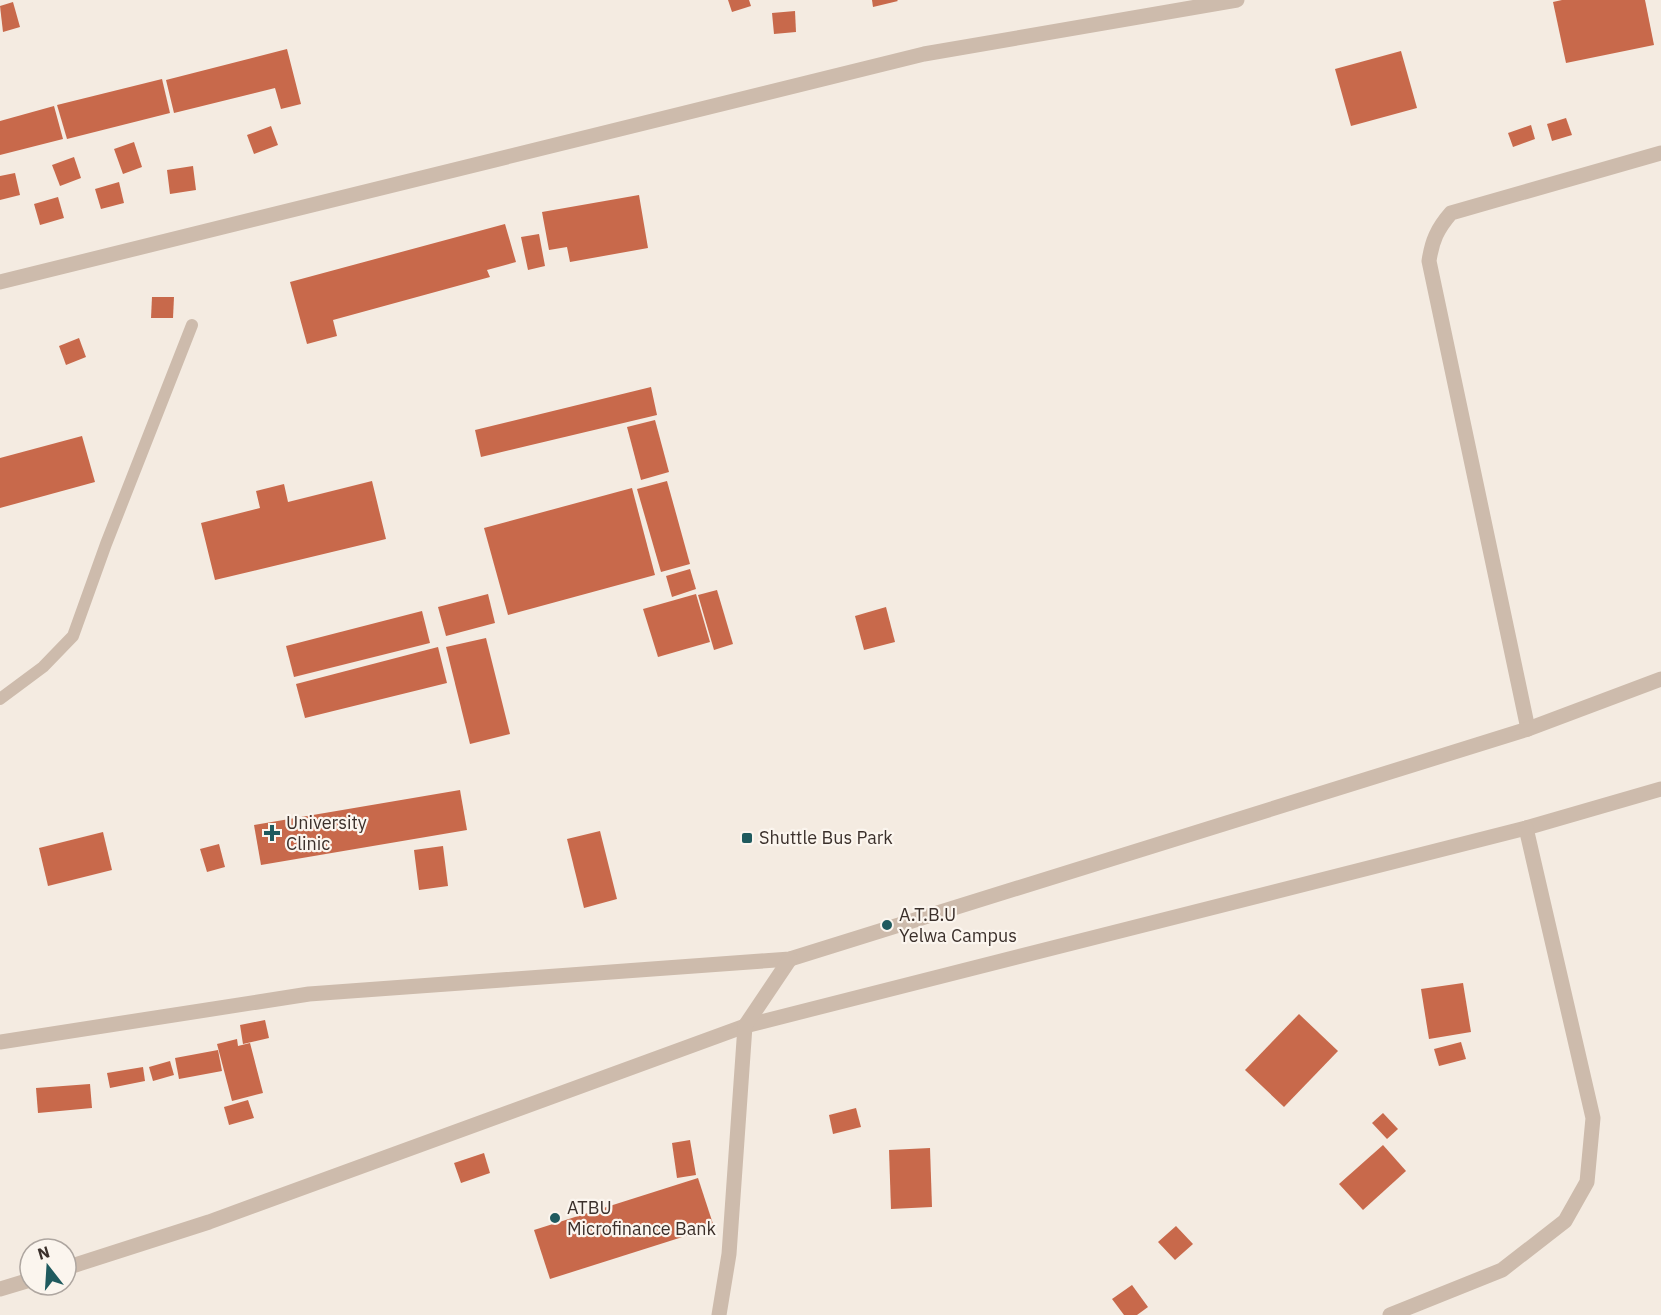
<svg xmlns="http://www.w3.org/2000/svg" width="1661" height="1315" viewBox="0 0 1661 1315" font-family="'IBM Plex Sans',sans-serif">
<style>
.building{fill:#c8694b}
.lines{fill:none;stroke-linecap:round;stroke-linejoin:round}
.service{stroke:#cdbbac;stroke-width:12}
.minor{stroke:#cdbbac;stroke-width:15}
.poi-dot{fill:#1f5a5e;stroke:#fbf5ee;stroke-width:2}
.labels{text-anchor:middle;stroke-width:4.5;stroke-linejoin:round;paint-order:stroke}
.poi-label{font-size:18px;fill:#3b302b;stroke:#fbf5ee;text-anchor:start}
</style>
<rect width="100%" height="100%" fill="#f4ebe1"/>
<g class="building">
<path d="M 728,0 L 749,0 L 751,6 L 732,12 Z"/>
<path d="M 872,0 L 897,0 L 898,1 L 873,7 Z"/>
<path d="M 1562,0 L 1645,0 L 1654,45 L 1566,63 L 1553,2 Z"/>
<path d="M 13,2 L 20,27 L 3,32 L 0,6 Z"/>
<path d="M 795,11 L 796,32 L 774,34 L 772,13 Z"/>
<path d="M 287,49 L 301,104 L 281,109 L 275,88 L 174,113 L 166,80 Z"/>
<path d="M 1401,51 L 1417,108 L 1351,126 L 1335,69 Z"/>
<path d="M 162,79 L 170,113 L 67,139 L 57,105 Z"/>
<path d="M 54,106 L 63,139 L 0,155 L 0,121 Z"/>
<path d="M 1566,118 L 1572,135 L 1552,141 L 1547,124 Z"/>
<path d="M 1531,125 L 1535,139 L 1513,147 L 1508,133 Z"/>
<path d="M 271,126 L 278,145 L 254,154 L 247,135 Z"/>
<path d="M 134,142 L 142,167 L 123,174 L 114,149 Z"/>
<path d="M 74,157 L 81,178 L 60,186 L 52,165 Z"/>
<path d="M 193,166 L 196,190 L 170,194 L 167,170 Z"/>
<path d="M 15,173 L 20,195 L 0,200 L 0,176 Z"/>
<path d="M 119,182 L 124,203 L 101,209 L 95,189 Z"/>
<path d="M 639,195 L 648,248 L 570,262 L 567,247 L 549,250 L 542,212 Z"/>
<path d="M 58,197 L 64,218 L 40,225 L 34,204 Z"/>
<path d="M 505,224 L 516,262 L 487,270 L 490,277 L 333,320 L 337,336 L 307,344 L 290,282 Z"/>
<path d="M 539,234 L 545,266 L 528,270 L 521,237 Z"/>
<path d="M 152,297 L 174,297 L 173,318 L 151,318 Z"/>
<path d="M 79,338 L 86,357 L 66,365 L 59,346 Z"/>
<path d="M 651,387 L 657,415 L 481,457 L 475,430 Z"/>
<path d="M 655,420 L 669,472 L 641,480 L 627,427 Z"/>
<path d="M 82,436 L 95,482 L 0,508 L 0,458 Z"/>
<path d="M 372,481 L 386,539 L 215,580 L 201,523 L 260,508 L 256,491 L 284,484 L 288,502 Z"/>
<path d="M 667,481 L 690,564 L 661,572 L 637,489 Z"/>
<path d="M 632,488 L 655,575 L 508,615 L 484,528 Z"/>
<path d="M 690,569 L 696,589 L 672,597 L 666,576 Z"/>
<path d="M 717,590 L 733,644 L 714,650 L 698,595 Z"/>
<path d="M 488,594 L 495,623 L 446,636 L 438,607 Z"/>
<path d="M 696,594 L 710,642 L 658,657 L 643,609 Z"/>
<path d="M 886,607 L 895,642 L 864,650 L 855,616 Z"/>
<path d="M 422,611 L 430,643 L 294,677 L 286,646 Z"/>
<path d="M 486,638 L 510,734 L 470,744 L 446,647 Z"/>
<path d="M 438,647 L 447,683 L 305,718 L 296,684 Z"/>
<path d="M 460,790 L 467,830 L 261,865 L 254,825 Z"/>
<path d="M 600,831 L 617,899 L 584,908 L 567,839 Z"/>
<path d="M 103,832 L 112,870 L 48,886 L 39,848 Z"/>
<path d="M 219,844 L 225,867 L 207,872 L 200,849 Z"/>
<path d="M 443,846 L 448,886 L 419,890 L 414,850 Z"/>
<path d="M 1463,983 L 1471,1032 L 1429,1039 L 1421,989 Z"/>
<path d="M 1299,1014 L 1338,1051 L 1284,1107 L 1245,1070 Z"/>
<path d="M 265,1020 L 269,1038 L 243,1044 L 240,1025 Z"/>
<path d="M 237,1039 L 238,1046 L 250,1043 L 263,1093 L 232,1101 L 217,1044 Z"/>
<path d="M 1461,1042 L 1466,1059 L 1439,1066 L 1434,1049 Z"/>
<path d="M 218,1050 L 222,1071 L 179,1079 L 175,1058 Z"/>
<path d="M 170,1061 L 174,1075 L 153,1081 L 149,1067 Z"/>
<path d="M 143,1067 L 145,1081 L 110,1088 L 107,1073 Z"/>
<path d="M 90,1084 L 92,1108 L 38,1113 L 36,1088 Z"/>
<path d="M 248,1100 L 254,1118 L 229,1125 L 224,1107 Z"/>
<path d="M 856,1108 L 861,1127 L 833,1134 L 829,1115 Z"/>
<path d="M 1383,1113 L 1398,1129 L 1387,1139 L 1372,1123 Z"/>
<path d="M 690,1140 L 696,1175 L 677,1178 L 672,1143 Z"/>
<path d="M 1383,1145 L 1406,1171 L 1363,1210 L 1339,1184 Z"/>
<path d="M 930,1148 L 932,1207 L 891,1209 L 889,1150 Z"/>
<path d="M 484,1153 L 490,1173 L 461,1183 L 454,1163 Z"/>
<path d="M 698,1178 L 714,1227 L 550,1279 L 534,1230 Z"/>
<path d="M 1176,1226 L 1193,1244 L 1175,1260 L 1158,1242 Z"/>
<path d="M 1132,1285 L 1148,1307 L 1137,1315 L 1124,1315 L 1112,1299 Z"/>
</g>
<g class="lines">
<path class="service" d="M 0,699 L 43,667 L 73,636 L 106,544 L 192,325"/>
<g class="minor">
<path d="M 0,282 L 924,54 L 1237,0"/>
<path d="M 1528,729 L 1429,261 C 1432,241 1437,229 1451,213 L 1661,153"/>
<path d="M 0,1042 L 309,994 L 790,959 L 1528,729 L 1661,679"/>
<path d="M 66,1268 L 209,1222 L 745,1026 L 1526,828 L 1661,789"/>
<path d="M 0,1289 L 30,1280"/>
<path d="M 719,1315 L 729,1254 L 745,1026 L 790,959"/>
<path d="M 1390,1315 L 1502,1270 L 1565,1221 L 1587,1182 L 1593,1118 L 1526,828"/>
</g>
</g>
<g class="poi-dot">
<path d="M269 824h6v6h6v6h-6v6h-6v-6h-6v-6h6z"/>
<rect x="741" y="832" width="12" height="12" rx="3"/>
<circle cx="887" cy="925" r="6"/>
<circle cx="555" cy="1218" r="6"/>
</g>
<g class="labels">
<g class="poi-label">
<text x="286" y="829">University<tspan x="286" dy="21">Clinic</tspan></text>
<text x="759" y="844">Shuttle Bus Park</text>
<text x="899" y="921">A.T.B.U<tspan x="899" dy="21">Yelwa Campus</tspan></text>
<text x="567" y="1214">ATBU<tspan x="567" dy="21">Microfinance Bank</tspan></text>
</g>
</g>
<g transform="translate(48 1267) rotate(343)"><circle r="28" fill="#fbf5ee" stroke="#aea6a0" stroke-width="1.5"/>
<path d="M0-4.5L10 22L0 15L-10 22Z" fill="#1f5a5e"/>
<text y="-9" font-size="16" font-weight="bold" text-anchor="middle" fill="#3b302b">N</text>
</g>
</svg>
